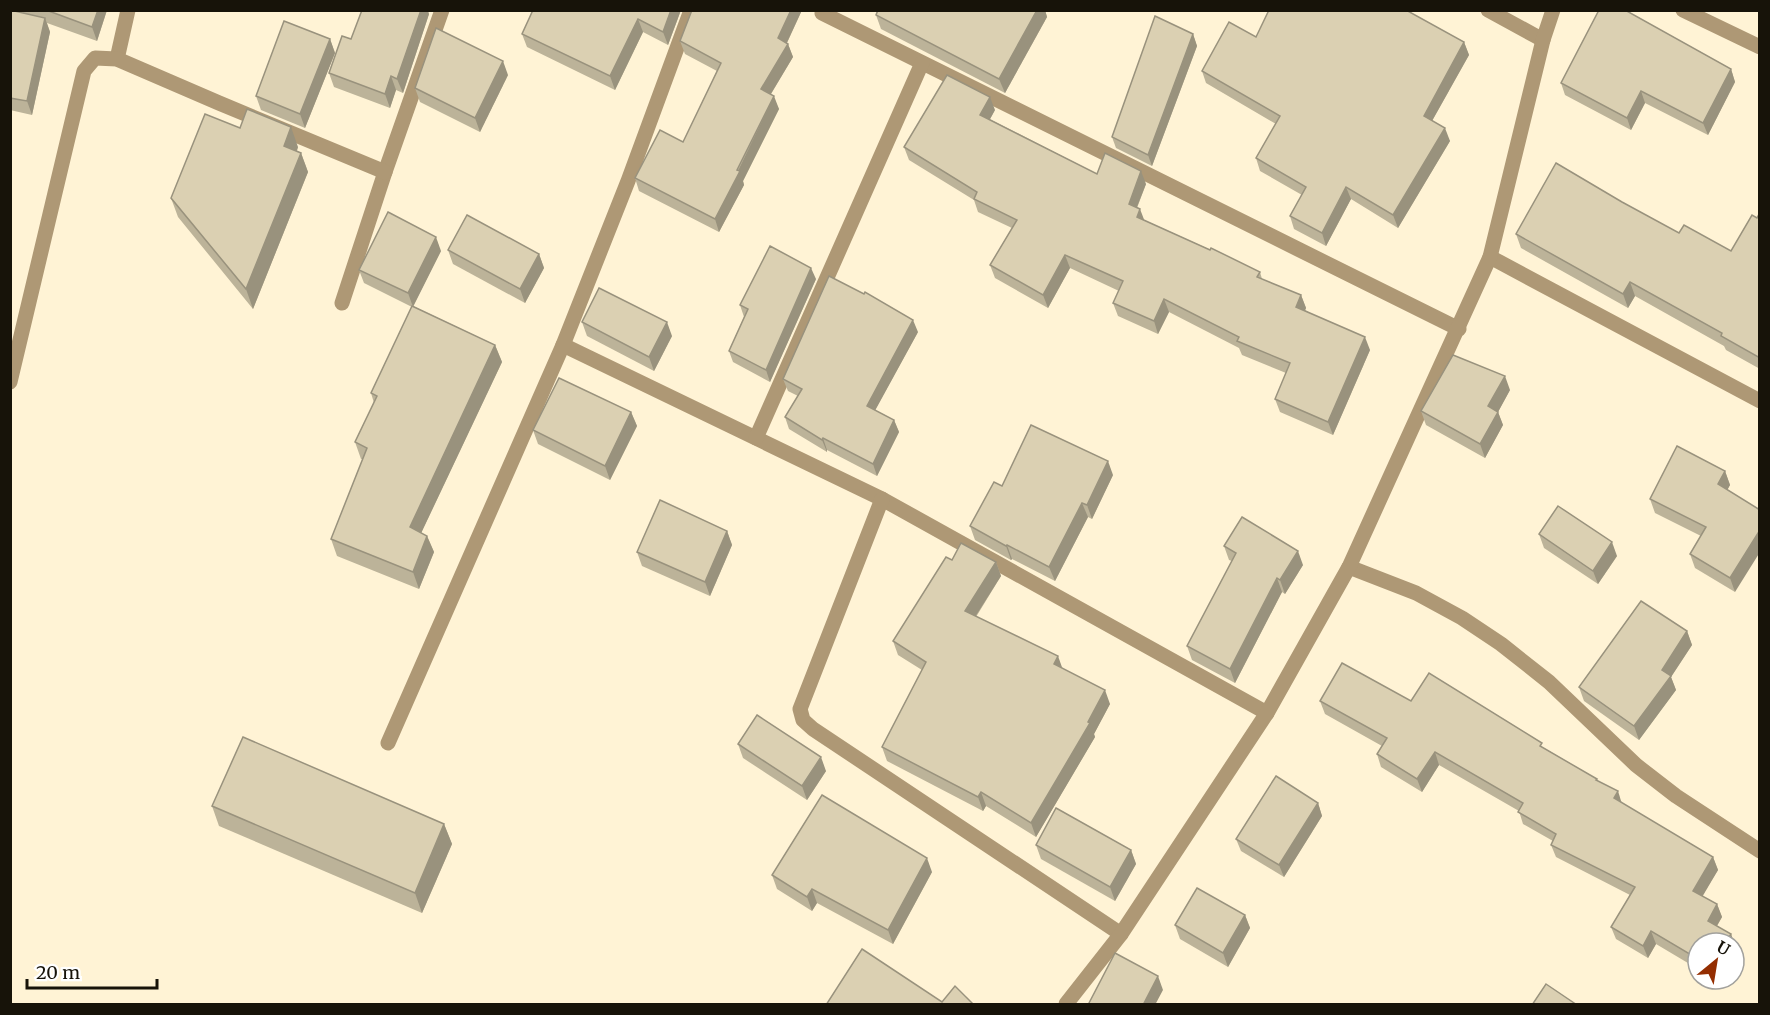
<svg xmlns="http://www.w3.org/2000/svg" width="1770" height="1015" viewBox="0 0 1770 1015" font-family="Merriweather,serif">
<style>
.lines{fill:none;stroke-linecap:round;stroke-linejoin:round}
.minor{stroke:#ae9875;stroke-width:15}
.wall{fill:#bcb399}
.shaded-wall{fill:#99927d}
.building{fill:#dbd0b2;stroke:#99927d;stroke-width:1.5}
</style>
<rect width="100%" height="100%" fill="#fff3d5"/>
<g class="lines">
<g class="minor">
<path d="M 1488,10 L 1543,40"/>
<path d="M 1683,10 L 1760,47"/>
<path d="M 822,13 L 1459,329"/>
<path d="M 117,59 L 128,10"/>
<path d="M 1490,257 L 1760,401"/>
<path d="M 342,303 L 385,172 L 442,10"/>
<path d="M 563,345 L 882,499 L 1267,713"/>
<path d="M 10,382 L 84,71 L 95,58 L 117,59 L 219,103 L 385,172"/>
<path d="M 756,438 L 922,63"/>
<path d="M 882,499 L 800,709 L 803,720 L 813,729 L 1121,934"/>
<path d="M 1349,567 L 1416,593 L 1462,618 L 1501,644 L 1549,682 L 1636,765 L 1676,796 L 1760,851"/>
<path d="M 388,743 L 563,345 L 628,181 L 691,10"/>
<path d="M 1066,1004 L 1121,934 L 1267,713 L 1349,567 L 1490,257 L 1543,40 L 1553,10"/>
</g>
</g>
<g class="wall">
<path d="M 10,10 L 23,13 L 22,10 L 107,10 L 97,41 L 47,23 L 50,32 L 32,115 L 10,110 Z"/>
<path d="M 533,10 L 681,10 L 668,45 L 643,32 L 615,90 L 527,47 L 522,34 Z"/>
<path d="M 692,10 L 802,10 L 787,43 L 788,44 L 793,57 L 771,94 L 779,109 L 743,181 L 744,185 L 719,232 L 639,191 L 635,178 L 683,142 L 717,71 L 685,54 L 680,41 Z"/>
<path d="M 878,10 L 1045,10 L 1047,17 L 1005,93 L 881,29 L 876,15 Z"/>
<path d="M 429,14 L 403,93 L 396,90 L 390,108 L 334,87 L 329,73 L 351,39 Z"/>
<path d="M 1193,34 L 1197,46 L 1152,166 L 1116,148 L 1112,137 Z"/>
<path d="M 1256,37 L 1464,42 L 1469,55 L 1432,121 L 1450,141 L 1398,228 L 1351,199 L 1326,246 L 1294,229 L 1290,216 L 1302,195 L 1260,171 L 1256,158 L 1276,124 L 1206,83 L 1202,71 Z"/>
<path d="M 330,39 L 335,53 L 305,128 L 261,110 L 256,96 Z"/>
<path d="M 1731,69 L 1735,82 L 1708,135 L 1645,103 L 1631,130 L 1565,95 L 1561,83 Z"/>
<path d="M 508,75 L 480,132 L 420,102 L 415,88 Z"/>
<path d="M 995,110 L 990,119 L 1097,174 L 1146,184 L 1137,208 L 1144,220 L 1260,272 L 1262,279 L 1301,295 L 1306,308 L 1305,310 L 1370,350 L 1333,435 L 1280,412 L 1275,399 L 1286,373 L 1242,355 L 1239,348 L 1169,312 L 1158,334 L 1118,316 L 1113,303 L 1119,291 L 1070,268 L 1048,308 L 995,278 L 990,265 L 1012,228 L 978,212 L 974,200 L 909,160 L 904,147 Z"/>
<path d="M 240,128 L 298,147 L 297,151 L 301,153 L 308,172 L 253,309 L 178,217 L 171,198 Z"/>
<path d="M 1622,202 L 1679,233 L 1731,251 L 1757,218 L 1760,212 L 1760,369 L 1726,350 L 1724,346 L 1635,296 L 1628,308 L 1521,248 L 1516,234 Z"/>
<path d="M 448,250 L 539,254 L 544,268 L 525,303 L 453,264 Z"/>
<path d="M 441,251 L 413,306 L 495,345 L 502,362 L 421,533 L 427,536 L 434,552 L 419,589 L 337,556 L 331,539 L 363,459 L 361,459 L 355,442 L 374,403 L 371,393 L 412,307 L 364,283 L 359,270 Z"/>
<path d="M 816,279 L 770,382 L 733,362 L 729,351 L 744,317 L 740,305 Z"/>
<path d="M 582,322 L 672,336 L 654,371 L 587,336 Z"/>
<path d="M 918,332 L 875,410 L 894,420 L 899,432 L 877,476 L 827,450 L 827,452 L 789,429 L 785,417 L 798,396 L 788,391 L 783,379 Z"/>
<path d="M 1510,390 L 1498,412 L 1503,425 L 1485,458 L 1426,425 L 1421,411 Z"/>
<path d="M 631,412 L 637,426 L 610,480 L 538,444 L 533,430 Z"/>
<path d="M 1725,471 L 1730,485 L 1727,490 L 1735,592 L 1695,568 L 1690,554 L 1701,536 L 1655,513 L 1650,499 Z"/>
<path d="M 1113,475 L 1092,519 L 1088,517 L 1055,581 L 1012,559 L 1011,560 L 975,540 L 970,526 L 1002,486 Z"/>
<path d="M 727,531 L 732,545 L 710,596 L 642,566 L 637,552 Z"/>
<path d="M 1539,534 L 1617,556 L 1598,584 L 1544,548 Z"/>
<path d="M 1224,546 L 1303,565 L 1285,594 L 1282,592 L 1235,683 L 1192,660 L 1187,646 L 1232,561 L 1229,560 Z"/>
<path d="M 952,560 L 996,562 L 1001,576 L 976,617 L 1062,668 L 1110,704 L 1094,734 L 1095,737 L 1036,837 L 986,806 L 983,811 L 887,761 L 882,747 L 922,670 L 898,655 L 893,641 Z"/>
<path d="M 1687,631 L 1692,645 L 1671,677 L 1676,690 L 1639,740 L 1584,701 L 1579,687 Z"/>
<path d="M 1320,701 L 1411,701 L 1544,748 L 1597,779 L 1598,781 L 1622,803 L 1713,857 L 1718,870 L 1702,896 L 1717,904 L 1722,917 L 1717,926 L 1731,934 L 1734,943 L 1698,943 L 1698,969 L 1656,944 L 1648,958 L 1616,939 L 1611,927 L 1630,895 L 1556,857 L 1551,845 L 1553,841 L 1523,824 L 1519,811 L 1439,765 L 1422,792 L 1381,767 L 1377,754 L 1382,746 L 1325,714 Z"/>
<path d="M 738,744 L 826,771 L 807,800 L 743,758 Z"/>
<path d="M 1318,803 L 1322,816 L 1284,877 L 1241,851 L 1236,839 Z"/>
<path d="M 212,806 L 444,824 L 452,844 L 422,913 L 219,826 Z"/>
<path d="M 1036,845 L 1131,850 L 1136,864 L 1115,901 L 1041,859 Z"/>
<path d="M 932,872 L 893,944 L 817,903 L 812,911 L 777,889 L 772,875 Z"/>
<path d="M 1245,915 L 1250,928 L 1228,967 L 1180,939 L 1175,925 Z"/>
</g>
<g class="shaded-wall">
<path d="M 98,10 L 107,10 L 97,41 L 92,27 Z"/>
<path d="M 421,10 L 428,10 L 429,14 L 403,93 L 397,79 Z"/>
<path d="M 671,10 L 681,10 L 668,45 L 663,32 Z"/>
<path d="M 791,10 L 802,10 L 783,51 L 778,38 Z"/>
<path d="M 1037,10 L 1045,10 L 1047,17 L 1005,93 L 999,79 Z"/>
<path d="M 45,18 L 50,32 L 32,115 L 27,101 Z"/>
<path d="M 638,19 L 643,32 L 615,90 L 610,76 Z"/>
<path d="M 1193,34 L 1197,46 L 1152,166 L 1148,155 Z"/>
<path d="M 330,39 L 335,53 L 305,128 L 300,114 Z"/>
<path d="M 1464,42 L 1469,55 L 1428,128 L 1424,116 Z"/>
<path d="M 788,44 L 793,57 L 766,102 L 761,89 Z"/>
<path d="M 503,61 L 508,75 L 480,132 L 475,118 Z"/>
<path d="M 1731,69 L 1735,82 L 1708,135 L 1703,123 Z"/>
<path d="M 391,76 L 396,90 L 390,108 L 385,94 Z"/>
<path d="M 1641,91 L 1645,103 L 1631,130 L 1627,118 Z"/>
<path d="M 774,96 L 779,109 L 743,181 L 744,185 L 719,232 L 715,219 Z"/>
<path d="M 990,97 L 995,110 L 985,128 L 980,115 Z"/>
<path d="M 291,127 L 298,147 L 291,165 L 284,146 Z"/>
<path d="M 1445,128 L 1450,141 L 1398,228 L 1393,215 Z"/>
<path d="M 301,153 L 308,172 L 253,309 L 246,289 Z"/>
<path d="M 1141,171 L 1146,184 L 1133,217 L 1129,204 Z"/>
<path d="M 1346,187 L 1351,199 L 1326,246 L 1322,233 Z"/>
<path d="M 1140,209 L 1145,222 L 1137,217 Z"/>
<path d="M 436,237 L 441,251 L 413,307 L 408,293 Z"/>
<path d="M 539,254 L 544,268 L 525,303 L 520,289 Z"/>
<path d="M 1065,255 L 1070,268 L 1048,308 L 1043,295 Z"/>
<path d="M 811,268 L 816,279 L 770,382 L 766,370 Z"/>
<path d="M 1630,282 L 1635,296 L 1628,308 L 1623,294 Z"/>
<path d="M 1301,295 L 1306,308 L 1301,320 L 1296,307 Z"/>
<path d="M 1164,299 L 1169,312 L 1158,334 L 1154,321 Z"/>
<path d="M 913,320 L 918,332 L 871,418 L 867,406 Z"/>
<path d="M 667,322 L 672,336 L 654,371 L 649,357 Z"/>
<path d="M 1365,337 L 1370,350 L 1333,435 L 1328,422 Z"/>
<path d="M 495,345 L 502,362 L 416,544 L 410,527 Z"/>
<path d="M 1505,376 L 1510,390 L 1498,412 L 1503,425 L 1485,458 L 1480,444 L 1488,406 Z"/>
<path d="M 631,412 L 637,426 L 610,480 L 605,466 Z"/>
<path d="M 894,420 L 899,432 L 877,476 L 873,464 Z"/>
<path d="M 823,438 L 827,450 L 827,452 L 822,440 Z"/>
<path d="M 1108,461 L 1113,475 L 1092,519 L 1087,505 Z"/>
<path d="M 1725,471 L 1730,485 L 1723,498 L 1718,484 Z"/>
<path d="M 1082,503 L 1088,517 L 1055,581 L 1049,567 Z"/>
<path d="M 1760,530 L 1760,552 L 1735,592 L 1730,578 Z"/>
<path d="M 727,531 L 732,545 L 710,596 L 705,582 Z"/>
<path d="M 427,536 L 434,552 L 419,589 L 413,572 Z"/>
<path d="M 1612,542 L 1617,556 L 1598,584 L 1593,571 Z"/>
<path d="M 1007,545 L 1012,559 L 1011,560 L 1006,546 Z"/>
<path d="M 1298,551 L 1303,565 L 1285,594 L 1280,580 Z"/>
<path d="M 996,562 L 1001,576 L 970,625 L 965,611 Z"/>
<path d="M 1277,578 L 1282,592 L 1235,683 L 1230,669 Z"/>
<path d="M 1687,631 L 1692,645 L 1671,677 L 1676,690 L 1639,740 L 1634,726 L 1662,670 Z"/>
<path d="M 1058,656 L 1063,670 L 1054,664 Z"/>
<path d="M 1105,690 L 1110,704 L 1094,734 L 1095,737 L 1036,837 L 1031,823 L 1088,722 Z"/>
<path d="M 1435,752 L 1439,765 L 1422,792 L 1417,779 Z"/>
<path d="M 821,757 L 826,771 L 807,800 L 802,786 Z"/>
<path d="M 1618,791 L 1622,804 L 1614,798 Z"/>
<path d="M 981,792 L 986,806 L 983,811 L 978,797 Z"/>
<path d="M 1318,803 L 1322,816 L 1284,877 L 1279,865 Z"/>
<path d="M 444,824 L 452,844 L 422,913 L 415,893 Z"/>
<path d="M 1131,850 L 1136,864 L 1115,901 L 1110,887 Z"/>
<path d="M 1713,857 L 1718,870 L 1698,904 L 1693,891 Z"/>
<path d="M 927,858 L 932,872 L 893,944 L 888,930 Z"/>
<path d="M 812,889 L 817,903 L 812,911 L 807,897 Z"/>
<path d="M 1717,904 L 1722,917 L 1712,934 L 1708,921 Z"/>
<path d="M 1245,915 L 1250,928 L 1228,967 L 1223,953 Z"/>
<path d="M 1651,931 L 1656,944 L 1648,958 L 1643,946 Z"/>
<path d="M 1731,934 L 1734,943 L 1725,943 Z"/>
<path d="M 1158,976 L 1163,990 L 1155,1005 L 1143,1005 Z"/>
</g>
<g class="building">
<path d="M 10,10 L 45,18 L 27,101 L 10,98 Z"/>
<path d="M 46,10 L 98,10 L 92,27 Z"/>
<path d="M 362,10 L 421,10 L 397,79 L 391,76 L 385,94 L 329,73 L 342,36 L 351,39 Z"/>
<path d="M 533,10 L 671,10 L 663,32 L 638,19 L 610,76 L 522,34 Z"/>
<path d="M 692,10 L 791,10 L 778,38 L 788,44 L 761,89 L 774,96 L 737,170 L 740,171 L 715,219 L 635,178 L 660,130 L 683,142 L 721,63 L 680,41 Z"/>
<path d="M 878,10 L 1037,10 L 999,79 L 876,15 Z"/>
<path d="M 1269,10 L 1406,10 L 1464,42 L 1424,116 L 1445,128 L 1393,215 L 1346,187 L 1322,233 L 1290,216 L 1306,187 L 1256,158 L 1280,116 L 1202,71 L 1229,22 L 1256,37 Z"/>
<path d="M 1599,10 L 1625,10 L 1731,69 L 1703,123 L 1641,91 L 1627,118 L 1561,83 Z"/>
<path d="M 1155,16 L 1193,34 L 1148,155 L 1112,137 Z"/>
<path d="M 284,21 L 330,39 L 300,114 L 256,96 Z"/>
<path d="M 436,28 L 503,61 L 475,118 L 415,88 Z"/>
<path d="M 947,75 L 990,97 L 980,115 L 1097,174 L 1105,153 L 1141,171 L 1129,204 L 1140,209 L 1137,217 L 1210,250 L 1211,248 L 1260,272 L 1257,277 L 1301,295 L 1296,307 L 1365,337 L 1328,422 L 1275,399 L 1290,363 L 1237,341 L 1239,337 L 1164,299 L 1154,321 L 1113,303 L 1123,281 L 1065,255 L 1043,295 L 990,265 L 1017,220 L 974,199 L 977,192 L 904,147 Z"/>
<path d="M 247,109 L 291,127 L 284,146 L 301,153 L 246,289 L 171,198 L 205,114 L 240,128 Z"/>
<path d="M 1556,163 L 1622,202 L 1679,233 L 1684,225 L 1731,251 L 1752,215 L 1757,218 L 1760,212 L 1760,358 L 1721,336 L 1722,333 L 1630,282 L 1623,294 L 1516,234 Z"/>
<path d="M 388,212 L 436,237 L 408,293 L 359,270 Z"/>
<path d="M 467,215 L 539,254 L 520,289 L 448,250 Z"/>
<path d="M 770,246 L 811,268 L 766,370 L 729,351 L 748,309 L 740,305 Z"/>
<path d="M 829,276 L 864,294 L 865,292 L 913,320 L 867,406 L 894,420 L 873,464 L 823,438 L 822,440 L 785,417 L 802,389 L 783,379 Z"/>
<path d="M 599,288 L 667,322 L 649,357 L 582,322 Z"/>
<path d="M 412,306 L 495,345 L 410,527 L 427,536 L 413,572 L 331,539 L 367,448 L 355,442 L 377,396 L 371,393 Z"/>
<path d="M 1453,355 L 1505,376 L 1488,406 L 1498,412 L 1480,444 L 1421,411 Z"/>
<path d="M 559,378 L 631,412 L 605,466 L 533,430 Z"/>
<path d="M 1031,425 L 1108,461 L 1087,505 L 1082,503 L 1049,567 L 1007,545 L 1006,546 L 970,526 L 994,482 L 1002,486 Z"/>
<path d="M 1677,446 L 1725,471 L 1718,484 L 1760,510 L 1760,530 L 1730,578 L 1690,554 L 1706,527 L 1650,499 Z"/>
<path d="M 660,500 L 727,531 L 705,582 L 637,552 Z"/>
<path d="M 1558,506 L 1612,542 L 1593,571 L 1539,534 Z"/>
<path d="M 1242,517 L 1298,551 L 1280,580 L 1277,578 L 1230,669 L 1187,646 L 1236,553 L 1224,546 Z"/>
<path d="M 961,543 L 996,562 L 965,611 L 1058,656 L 1054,664 L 1105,690 L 1088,722 L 1090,723 L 1031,823 L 981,792 L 978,797 L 882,747 L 926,662 L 893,641 L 946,557 L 952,560 Z"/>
<path d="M 1641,601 L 1687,631 L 1662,670 L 1671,676 L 1634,726 L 1579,687 Z"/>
<path d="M 1342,663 L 1411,701 L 1429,673 L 1542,743 L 1540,746 L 1597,779 L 1596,780 L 1618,791 L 1614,798 L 1713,857 L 1693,891 L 1717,904 L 1708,921 L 1731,934 L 1725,943 L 1698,943 L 1698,959 L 1651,931 L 1643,946 L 1611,927 L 1635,887 L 1551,845 L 1556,834 L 1518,812 L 1523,803 L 1435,752 L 1417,779 L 1377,754 L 1387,738 L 1320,701 Z"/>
<path d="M 757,715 L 821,757 L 802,786 L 738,744 Z"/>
<path d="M 243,737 L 444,824 L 415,893 L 212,806 Z"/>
<path d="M 1276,776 L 1318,803 L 1279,865 L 1236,839 Z"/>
<path d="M 822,795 L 927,858 L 888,930 L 812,889 L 807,897 L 772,875 Z"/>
<path d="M 1056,808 L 1131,850 L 1110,887 L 1036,845 Z"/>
<path d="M 1197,888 L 1245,915 L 1223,953 L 1175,925 Z"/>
<path d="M 862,949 L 942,1002 L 955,986 L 974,1005 L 826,1005 Z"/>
<path d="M 1115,953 L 1158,976 L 1143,1005 L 1088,1005 Z"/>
<path d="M 1546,984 L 1577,1005 L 1532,1005 Z"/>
</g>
<rect width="1770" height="1015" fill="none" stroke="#171309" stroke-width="24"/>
<g transform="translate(1716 961) rotate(30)"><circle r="28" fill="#ffffff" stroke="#a2a19d" stroke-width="1.5"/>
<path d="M0-4.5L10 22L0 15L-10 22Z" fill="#942e01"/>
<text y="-9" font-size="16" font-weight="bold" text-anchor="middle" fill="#171309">U</text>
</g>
<path d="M27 979v9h130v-9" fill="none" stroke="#171309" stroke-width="3"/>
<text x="36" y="979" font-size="18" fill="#171309" stroke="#ffffff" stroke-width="4.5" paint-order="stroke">20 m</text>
</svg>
